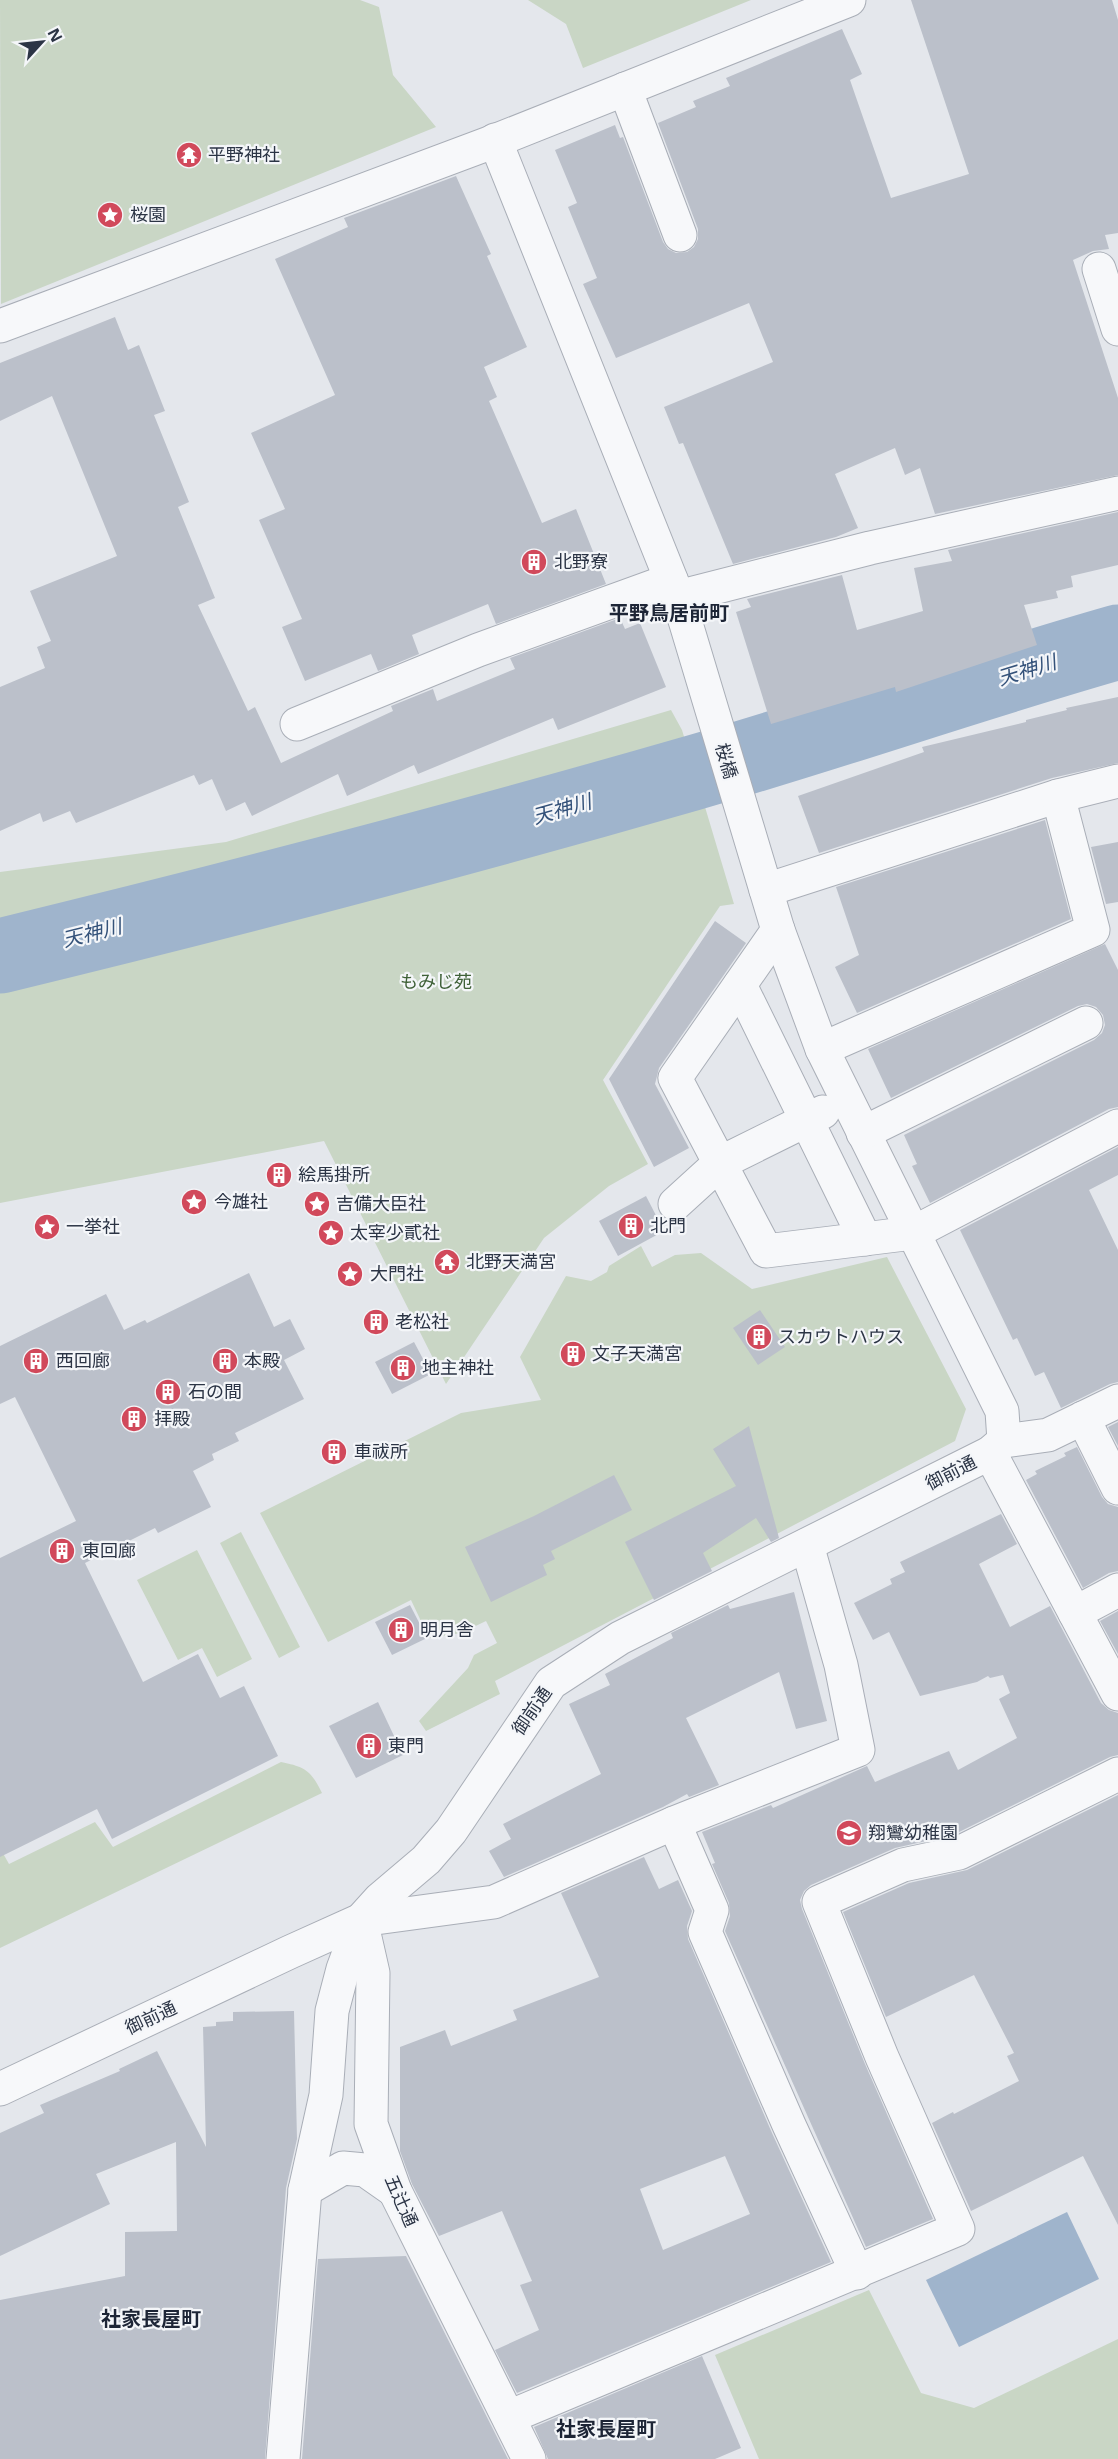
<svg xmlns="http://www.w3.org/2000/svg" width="1118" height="2459" viewBox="0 0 1118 2459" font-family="'Open Sans','Noto Sans JP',sans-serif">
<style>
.green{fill:#c9d6c5}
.water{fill:#9fb4cc}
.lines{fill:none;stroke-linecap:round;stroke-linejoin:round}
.river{stroke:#9fb4cc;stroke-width:75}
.building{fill:#bbc0ca;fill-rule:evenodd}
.minor-casing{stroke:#a9aeb7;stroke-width:35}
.minor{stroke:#f7f8fa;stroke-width:33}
.labels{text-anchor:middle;stroke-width:4.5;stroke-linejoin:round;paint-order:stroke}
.poi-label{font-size:18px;fill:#2b3445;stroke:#f4f6f9;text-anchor:start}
.street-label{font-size:18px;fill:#2b3445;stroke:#f4f6f9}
.park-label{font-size:18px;fill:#3f6138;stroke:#f4f6f9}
.neighbourhood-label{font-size:20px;font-weight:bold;fill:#1d2536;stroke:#f4f6f9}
.water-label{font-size:20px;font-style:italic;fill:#34527a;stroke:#f4f6f9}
</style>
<rect width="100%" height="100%" fill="#e4e7ec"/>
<g class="green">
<path d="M 0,0 L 360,0 L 379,7 L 393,75 L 436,127 L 1,304 Z"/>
<path d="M 528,0 L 751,0 L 583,68 L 566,24 Z"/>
<path d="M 671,710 L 682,730 L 734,904 L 720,906 L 603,1080 L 648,1164 L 609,1186 L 544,1238 L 446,1384 L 324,1141 L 0,1203 L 0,872 L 226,842 Z"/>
<path d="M 641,1246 L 652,1267 L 675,1255 L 701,1253 L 752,1289 L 887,1257 L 966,1409 L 955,1441 L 495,1681 L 500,1694 L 426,1731 L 419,1721 L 468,1668 L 474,1655 L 497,1643 L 486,1621 L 461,1633 L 429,1638 L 411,1600 L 328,1642 L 260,1513 L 461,1413 L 541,1400 L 520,1357 L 566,1276 L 591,1281 L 607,1272 L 609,1266 Z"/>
<path d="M 241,1532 L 300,1647 L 279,1658 L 220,1543 Z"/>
<path d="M 197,1550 L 252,1659 L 217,1677 L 202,1648 L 178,1660 L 137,1580 Z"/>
<path d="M 281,1762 C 306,1767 311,1771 322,1793 L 0,1948 L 0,1848 L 9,1864 L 95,1822 L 113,1847 Z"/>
<path d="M 869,2290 L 921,2393 L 974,2408 L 1118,2339 L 1118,2459 L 759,2459 L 715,2355 Z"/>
</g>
<path class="water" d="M 1067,2212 L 1099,2279 L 959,2347 L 926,2280 Z"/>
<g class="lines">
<path class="river" d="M 0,956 C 231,900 460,840 689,774 C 832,733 974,683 1118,642"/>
</g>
<g class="building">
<path d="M 911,0 L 1112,0 L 1118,20 L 1118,233 L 1105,235 L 1109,249 L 1093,251 L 1073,260 L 1118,398 L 1118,475 L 935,514 L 920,468 L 905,475 L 895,448 L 835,474 L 858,528 L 836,537 L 733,564 L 683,443 L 679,444 L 664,407 L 773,362 L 749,303 L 616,358 L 583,284 L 597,278 L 568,207 L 577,203 L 555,150 L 615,125 L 620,138 L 623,137 L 663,242 L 668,249 L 676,253 L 687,252 L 694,247 L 698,239 L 698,229 L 658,123 L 696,107 L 693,101 L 730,86 L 726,78 L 842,29 L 862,74 L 850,80 L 891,198 L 969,174 Z"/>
<path d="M 456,176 L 491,254 L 487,256 L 527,347 L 484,367 L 497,397 L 489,401 L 542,523 L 576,509 L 606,584 L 496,624 L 488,604 L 412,635 L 419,654 L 378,671 L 371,654 L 305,681 L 282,627 L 302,619 L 259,520 L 285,509 L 251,433 L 335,395 L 275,259 L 348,227 L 344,218 Z"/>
<path d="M 115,317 L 128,350 L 139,345 L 165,411 L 154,415 L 189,502 L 178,507 L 215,598 L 198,605 L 248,711 L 255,707 L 281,763 L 393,711 L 391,706 L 433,689 L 437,701 L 515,669 L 510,658 L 620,618 L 625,629 L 640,623 L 666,687 L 558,730 L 553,718 L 418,774 L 414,765 L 347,796 L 338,774 L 252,816 L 245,802 L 226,811 L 212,779 L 199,785 L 194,775 L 76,823 L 70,811 L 43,822 L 40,813 L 0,831 L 0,687 L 45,668 L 37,647 L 51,641 L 30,591 L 117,556 L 52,396 L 0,421 L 0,363 Z"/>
<path d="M 1118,512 L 1118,565 L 1071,576 L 1073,587 L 1056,591 L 1058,598 L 1024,605 L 1037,645 L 896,692 L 895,687 L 771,724 L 736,612 L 751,607 L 747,599 L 842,575 L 857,630 L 923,611 L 914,568 L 952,561 L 948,550 Z"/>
<path d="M 1118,697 L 1118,763 L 1052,778 L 819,853 L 798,796 L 924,752 L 922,747 L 1026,722 L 1026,720 L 1067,710 L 1066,708 Z"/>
<path d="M 1045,820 L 1071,919 L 857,1013 L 835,967 L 859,955 L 836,887 Z"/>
<path d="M 1118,842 L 1118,902 L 1106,904 L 1091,847 Z"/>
<path d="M 715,921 L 746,943 L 659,1068 L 655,1084 L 689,1148 L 654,1167 L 609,1079 Z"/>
<path d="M 1105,944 L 1118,970 L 1118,1107 L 1109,1109 L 930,1203 L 912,1166 L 917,1164 L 904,1135 L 1094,1040 L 1102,1033 L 1105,1025 L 1103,1015 L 1096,1007 L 1087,1004 L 1078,1006 L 891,1098 L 868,1049 Z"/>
<path d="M 1118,1147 L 1118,1175 L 1089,1190 L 1118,1250 L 1118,1382 L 1110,1384 L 1061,1408 L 1044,1372 L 1035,1376 L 1017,1338 L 1013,1340 L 960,1230 Z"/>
<path d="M 646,1196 L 664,1231 L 618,1256 L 599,1221 Z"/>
<path d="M 249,1273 L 274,1327 L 290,1319 L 305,1349 L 284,1360 L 304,1399 L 235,1433 L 239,1441 L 212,1454 L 214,1460 L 193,1471 L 211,1507 L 158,1533 L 155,1528 L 85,1563 L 143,1682 L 198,1654 L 220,1698 L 244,1686 L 278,1756 L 112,1839 L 97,1809 L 0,1857 L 0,1558 L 76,1521 L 15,1397 L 0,1404 L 0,1346 L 106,1294 L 124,1330 L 145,1320 L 147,1323 Z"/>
<path d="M 760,1310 L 785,1347 L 758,1365 L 733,1328 Z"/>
<path d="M 414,1342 L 431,1374 L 392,1394 L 375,1362 Z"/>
<path d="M 1118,1422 L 1118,1446 L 1108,1427 Z"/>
<path d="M 749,1426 L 779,1538 L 771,1542 L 756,1518 L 703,1553 L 712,1571 L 654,1600 L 625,1542 L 736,1486 L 713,1449 Z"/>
<path d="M 1077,1447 L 1102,1497 L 1108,1504 L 1118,1507 L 1118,1571 L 1109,1573 L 1083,1588 L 1026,1480 L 1037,1474 L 1035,1471 L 1066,1456 L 1064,1453 Z"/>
<path d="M 614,1475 L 632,1510 L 551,1551 L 555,1559 L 543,1565 L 547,1575 L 491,1602 L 465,1547 L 534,1516 Z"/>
<path d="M 1001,1514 L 1017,1544 L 979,1564 L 1010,1627 L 1050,1606 L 1101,1703 L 1109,1710 L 1118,1713 L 1118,1755 L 1110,1757 L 953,1835 L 895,1848 L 811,1885 L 804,1891 L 800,1900 L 802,1909 L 865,2064 L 933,2219 L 866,2247 L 725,1931 L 730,1916 L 729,1903 L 712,1864 L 715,1863 L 702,1832 L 771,1805 L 773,1808 L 867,1766 L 875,1782 L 949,1751 L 958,1770 L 1017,1738 L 999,1699 L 1010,1693 L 1003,1675 L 990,1678 L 988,1676 L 977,1682 L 920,1696 L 889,1632 L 873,1640 L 854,1603 L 892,1584 L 890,1579 L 905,1572 L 900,1562 Z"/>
<path d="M 794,1592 L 827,1721 L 796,1729 L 779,1672 L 686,1718 L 719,1785 L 689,1797 L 687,1794 L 663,1807 L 504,1877 L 489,1851 L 511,1839 L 503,1824 L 601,1774 L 569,1704 L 610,1685 L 605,1674 L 673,1638 L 671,1633 L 728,1605 L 730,1609 Z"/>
<path d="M 410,1605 L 427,1638 L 392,1655 L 375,1622 Z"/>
<path d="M 1118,1611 L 1118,1654 L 1100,1621 Z"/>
<path d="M 378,1702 L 403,1755 L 356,1778 L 329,1726 Z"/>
<path d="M 1118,1795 L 1118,2225 L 1083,2156 L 971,2211 L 932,2123 L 953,2112 L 954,2114 L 1019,2081 L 1007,2056 L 1014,2053 L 974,1975 L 886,2017 L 843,1912 L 909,1883 L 967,1870 Z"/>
<path d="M 644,1857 L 659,1889 L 678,1880 L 692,1911 L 687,1926 L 688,1939 L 772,2133 L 831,2262 L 517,2393 L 495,2350 L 539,2330 L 520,2285 L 532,2281 L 502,2211 L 439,2236 L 412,2184 L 400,2151 L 400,2047 L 445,2030 L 451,2046 L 517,2020 L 513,2010 L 599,1977 L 561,1893 ZM 725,2156 L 750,2214 L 663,2250 L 640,2189 Z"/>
<path d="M 294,2011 L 297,2139 L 286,2188 L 265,2459 L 0,2459 L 0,2300 L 125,2276 L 125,2232 L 177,2231 L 176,2142 L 96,2174 L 110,2204 L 0,2256 L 0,2133 L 44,2113 L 40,2105 L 120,2071 L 119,2069 L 157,2051 L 206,2147 L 203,2027 L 216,2026 L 216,2022 L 233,2021 L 233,2012 Z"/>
<path d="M 406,2256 L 508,2459 L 302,2459 L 318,2259 Z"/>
<path d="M 702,2356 L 741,2448 L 715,2459 L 548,2459 L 534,2427 Z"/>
</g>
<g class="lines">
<g class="minor-casing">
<g id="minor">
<path d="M 625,89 L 680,235"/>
<path d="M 495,140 L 678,597 L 778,930 L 822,1049 L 1002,1411 L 1004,1441"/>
<path d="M 1099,269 L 1118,329"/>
<path d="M 0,326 L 487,144 L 849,0"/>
<path d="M 678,597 L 870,548 L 1118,493"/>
<path d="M 297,724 L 478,650 L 671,580"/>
<path d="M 766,890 L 1058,796 L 1118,781"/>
<path d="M 778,930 L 675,1078 L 766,1251 L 913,1233 L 1118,1126"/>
<path d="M 740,985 L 865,1239"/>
<path d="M 822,1049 L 1093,930 L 1058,796"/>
<path d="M 863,1133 L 1086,1023"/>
<path d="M 675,1204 L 720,1163 L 823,1112"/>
<path d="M 1083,1418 L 1118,1488"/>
<path d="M 990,1453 L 1118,1694"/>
<path d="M 1075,1613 L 1118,1590"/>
<path d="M 674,1823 L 712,1910 L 705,1932 L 789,2125 L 857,2273"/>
<path d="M 361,1920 L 494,1902 L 674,1823 L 858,1750 L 841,1665 L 807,1545"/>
<path d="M 361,1920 L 373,1973 L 371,2124 L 395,2191 L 529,2459"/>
<path d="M 0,2089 L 290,1952 L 361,1920 L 380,1899 L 426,1860 L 451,1831 L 551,1683 L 620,1638 L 990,1453 L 1004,1441 L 1048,1435 L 1118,1401"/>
<path d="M 305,2190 L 343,2168 L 365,2170 L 395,2191"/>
<path d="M 509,2417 L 958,2229 L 882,2057 L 819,1902 L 903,1865 L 959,1853 L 1118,1774"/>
<path d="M 283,2459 L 305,2190 L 326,2095 L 332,2011 L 343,1969 L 361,1920"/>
</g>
</g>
<use href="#minor" class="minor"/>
</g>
<defs>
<g id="temple-disc" transform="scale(1.35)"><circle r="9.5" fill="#d1495b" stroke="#f4f6f9"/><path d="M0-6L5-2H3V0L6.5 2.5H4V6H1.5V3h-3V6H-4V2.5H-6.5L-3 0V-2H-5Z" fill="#fff"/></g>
<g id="sight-disc" transform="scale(1.35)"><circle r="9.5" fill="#d1495b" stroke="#f4f6f9"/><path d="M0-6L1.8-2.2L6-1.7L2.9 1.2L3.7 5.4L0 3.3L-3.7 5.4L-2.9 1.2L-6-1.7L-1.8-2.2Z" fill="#fff"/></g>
<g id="building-disc" transform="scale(1.35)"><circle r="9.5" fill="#d1495b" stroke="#f4f6f9"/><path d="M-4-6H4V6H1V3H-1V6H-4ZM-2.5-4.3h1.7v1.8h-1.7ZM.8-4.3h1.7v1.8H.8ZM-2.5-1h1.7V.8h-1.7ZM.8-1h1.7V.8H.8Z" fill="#fff"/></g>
<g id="school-disc" transform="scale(1.35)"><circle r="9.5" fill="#d1495b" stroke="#f4f6f9"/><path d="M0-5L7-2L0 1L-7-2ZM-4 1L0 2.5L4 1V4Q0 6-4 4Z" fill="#fff"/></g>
</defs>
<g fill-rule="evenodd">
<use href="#temple-disc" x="189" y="155"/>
<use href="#sight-disc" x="110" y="215"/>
<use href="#building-disc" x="534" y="562"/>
<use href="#building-disc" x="279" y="1175"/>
<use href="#sight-disc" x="194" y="1202"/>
<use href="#sight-disc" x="317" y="1204"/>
<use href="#building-disc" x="631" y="1226"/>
<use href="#sight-disc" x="47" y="1227"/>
<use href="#sight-disc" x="331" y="1233"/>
<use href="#temple-disc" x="447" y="1262"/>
<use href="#sight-disc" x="350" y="1274"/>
<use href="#building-disc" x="376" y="1322"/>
<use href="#building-disc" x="759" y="1337"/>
<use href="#building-disc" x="573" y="1354"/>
<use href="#building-disc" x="36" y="1361"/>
<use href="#building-disc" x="225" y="1361"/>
<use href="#building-disc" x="403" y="1368"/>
<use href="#building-disc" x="168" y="1392"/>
<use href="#building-disc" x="134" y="1419"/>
<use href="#building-disc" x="334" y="1452"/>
<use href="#building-disc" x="62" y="1551"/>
<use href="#building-disc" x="401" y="1630"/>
<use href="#building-disc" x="369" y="1746"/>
<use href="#school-disc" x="849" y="1833"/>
</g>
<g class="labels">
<g class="poi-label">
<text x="208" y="161">平野神社</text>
<text x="130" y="221">桜園</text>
<text x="554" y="568">北野寮</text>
<text x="298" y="1181">絵馬掛所</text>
<text x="214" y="1208">今雄社</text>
<text x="336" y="1210">吉備大臣社</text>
<text x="650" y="1232">北門</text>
<text x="66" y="1233">一挙社</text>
<text x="350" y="1239">太宰少貳社</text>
<text x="466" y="1268">北野天満宮</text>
<text x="370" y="1280">大門社</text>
<text x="395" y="1328">老松社</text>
<text x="778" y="1343">スカウトハウス</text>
<text x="592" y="1360">文子天満宮</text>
<text x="56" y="1367">西回廊</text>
<text x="244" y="1367">本殿</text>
<text x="422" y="1374">地主神社</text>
<text x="188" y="1398">石の間</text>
<text x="154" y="1425">拝殿</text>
<text x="354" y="1458">車祓所</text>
<text x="82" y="1557">東回廊</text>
<text x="420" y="1636">明月舎</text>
<text x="388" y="1752">東門</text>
<text x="868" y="1839">翔鸞幼稚園</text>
</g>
<g class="street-label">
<text transform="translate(726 761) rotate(74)" y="6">桜橋</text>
<text transform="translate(951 1473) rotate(-27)" y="6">御前通</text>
<text transform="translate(532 1711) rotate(-55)" y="6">御前通</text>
<text transform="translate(151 2018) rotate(-25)" y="6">御前通</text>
<text transform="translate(401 2201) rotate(66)" y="6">五辻通</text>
</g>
<g class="park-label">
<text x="436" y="988">もみじ苑</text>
</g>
<g class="neighbourhood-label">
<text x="669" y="620">平野鳥居前町</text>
<text x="151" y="2326">社家長屋町</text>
<text x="606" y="2436">社家長屋町</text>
</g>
<g class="water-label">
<text transform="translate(1027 670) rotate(-17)" y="7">天神川</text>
<text transform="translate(562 809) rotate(-16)" y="7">天神川</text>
<text transform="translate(92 933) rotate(-14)" y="7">天神川</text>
</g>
</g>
<g transform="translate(42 42) rotate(63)" stroke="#f4f6f9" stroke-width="4.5" paint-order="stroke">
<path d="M0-4.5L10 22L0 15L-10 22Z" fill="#2b3445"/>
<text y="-9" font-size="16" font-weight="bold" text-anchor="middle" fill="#2b3445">N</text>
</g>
</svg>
